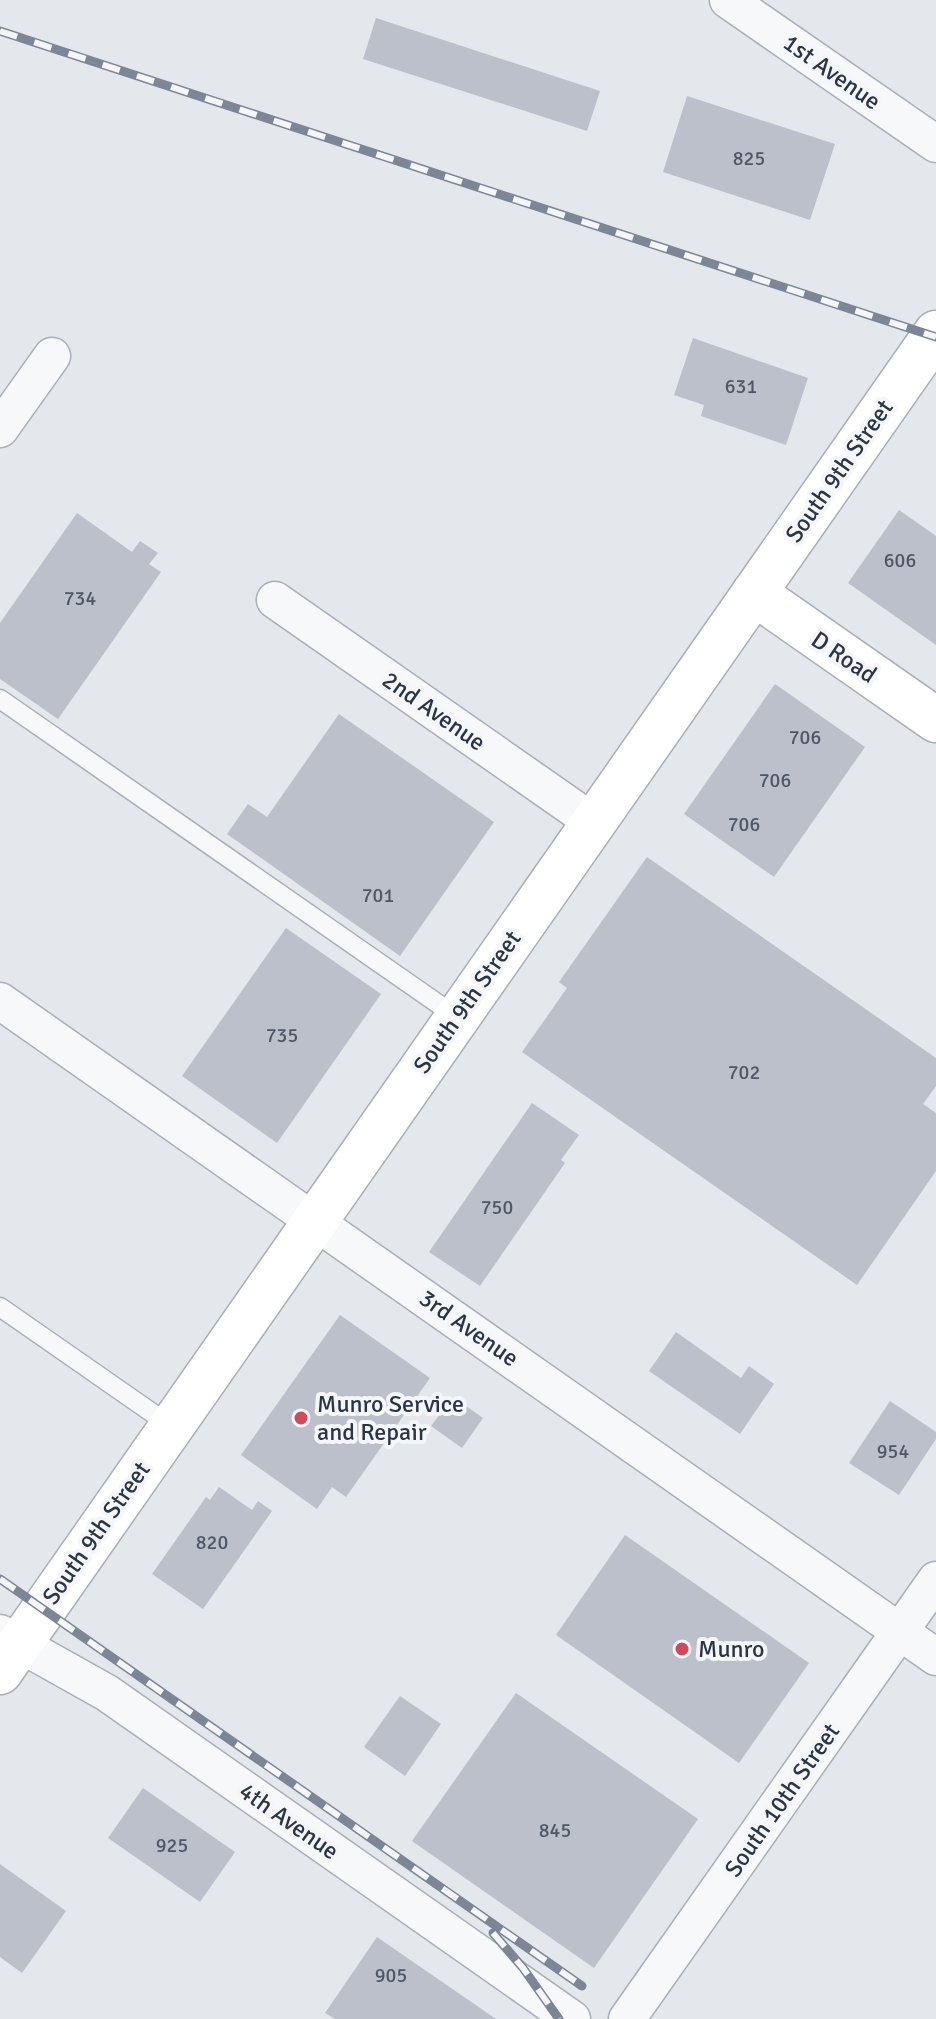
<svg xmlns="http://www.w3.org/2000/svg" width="936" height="2019" viewBox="0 0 936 2019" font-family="Signika,sans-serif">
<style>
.building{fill:#bbc0ca}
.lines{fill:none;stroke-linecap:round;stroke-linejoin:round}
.lane-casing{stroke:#a9aeb7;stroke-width:21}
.street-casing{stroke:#a9aeb7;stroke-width:39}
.secondary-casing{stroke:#a9aeb7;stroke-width:47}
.lane{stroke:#f7f8fa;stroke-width:18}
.street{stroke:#f7f8fa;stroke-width:36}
.secondary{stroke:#fff;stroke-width:44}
.rail-casing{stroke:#7d8696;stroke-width:9}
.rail{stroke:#f4f6f9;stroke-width:6;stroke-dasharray:18;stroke-linecap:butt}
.poi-dot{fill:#d1495b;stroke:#f4f6f9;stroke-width:3}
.labels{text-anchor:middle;stroke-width:8;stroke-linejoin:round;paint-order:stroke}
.number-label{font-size:20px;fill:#4f5766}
.street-label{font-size:24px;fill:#2b3445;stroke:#f4f6f9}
.poi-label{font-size:24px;fill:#2b3445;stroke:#f4f6f9;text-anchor:start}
</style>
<rect width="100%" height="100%" fill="#e4e7ec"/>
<g class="building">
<path d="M 376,18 L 600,91 L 587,131 L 363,59 Z"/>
<path d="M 687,96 L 835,144 L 810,220 L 663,172 Z"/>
<path d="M 693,338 L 808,378 L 786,445 L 701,416 L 704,405 L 674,395 Z"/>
<path d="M 899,510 L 936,536 L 936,645 L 848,583 Z"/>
<path d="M 77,513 L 132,552 L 140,541 L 158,553 L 149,564 L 161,572 L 58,719 L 0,679 L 0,623 Z"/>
<path d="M 775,684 L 865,747 L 774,877 L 684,814 Z"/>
<path d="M 339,714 L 494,822 L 400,956 L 227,834 L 248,804 L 267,817 Z"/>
<path d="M 647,857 L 936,1058 L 936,1086 L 923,1104 L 936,1113 L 936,1171 L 857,1285 L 522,1052 L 567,988 L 559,982 Z"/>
<path d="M 286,928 L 381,994 L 277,1143 L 182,1076 Z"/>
<path d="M 532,1103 L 579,1135 L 561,1160 L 565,1163 L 480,1286 L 429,1252 Z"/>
<path d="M 340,1315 L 430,1378 L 346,1497 L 332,1487 L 317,1509 L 241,1455 Z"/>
<path d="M 676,1332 L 741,1378 L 749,1366 L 774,1384 L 740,1434 L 649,1371 Z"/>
<path d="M 453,1397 L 483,1418 L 462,1448 L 431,1426 Z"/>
<path d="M 890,1401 L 936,1432 L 936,1439 L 899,1495 L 849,1463 Z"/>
<path d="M 219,1487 L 252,1510 L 258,1501 L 272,1511 L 203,1609 L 152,1574 L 206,1497 L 210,1500 Z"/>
<path d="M 625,1535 L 809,1663 L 739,1763 L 556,1635 Z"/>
<path d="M 516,1693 L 698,1819 L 594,1968 L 412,1841 Z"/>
<path d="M 400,1696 L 441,1724 L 405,1776 L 364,1747 Z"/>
<path d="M 143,1788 L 235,1852 L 200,1902 L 108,1838 Z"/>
<path d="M 0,1864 L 66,1911 L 22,1973 L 0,1957 Z"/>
<path d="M 377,1937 L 496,2019 L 335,2019 L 325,2013 Z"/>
</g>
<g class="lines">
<g class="lane-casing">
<g id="lane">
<path d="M 0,699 L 457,1017"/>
<path d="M 0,1307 L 171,1426"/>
</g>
</g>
<g class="street-casing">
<g id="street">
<path d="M 728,0 L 936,144"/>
<path d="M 0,429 L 52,356"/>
<path d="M 275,600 L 593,822"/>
<path d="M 0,1001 L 936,1657"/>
<path d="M 0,1633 L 107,1693 L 572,2019"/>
<path d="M 627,2019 L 936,1580"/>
</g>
</g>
<g class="secondary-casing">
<g id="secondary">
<path d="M 754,593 L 936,720"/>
<path d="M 0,1672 L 936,333"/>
</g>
</g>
<use href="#lane" class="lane"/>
<use href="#street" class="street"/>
<use href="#secondary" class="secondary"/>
<g class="rail-casing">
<g id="rail">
<path d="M 0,31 L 936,337"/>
<path d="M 0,1579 L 582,1986"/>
<path d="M 493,1933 L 523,1968 L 559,2019"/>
</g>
</g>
<use href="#rail" class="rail"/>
</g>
<g class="poi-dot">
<circle cx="301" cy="1418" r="8"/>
<circle cx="682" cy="1649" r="8"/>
</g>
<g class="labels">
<g class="number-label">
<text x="749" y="165">825</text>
<text x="741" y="393">631</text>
<text x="900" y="567">606</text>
<text x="80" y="605">734</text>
<text x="805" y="744">706</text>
<text x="775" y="787">706</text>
<text x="744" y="831">706</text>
<text x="378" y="902">701</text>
<text x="282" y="1042">735</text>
<text x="744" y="1079">702</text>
<text x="497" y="1214">750</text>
<text x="893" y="1458">954</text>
<text x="212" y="1549">820</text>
<text x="555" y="1837">845</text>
<text x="172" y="1852">925</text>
<text x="391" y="1982">905</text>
</g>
<g class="street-label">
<text transform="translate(832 72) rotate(35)" y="8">1st Avenue</text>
<text transform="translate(839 471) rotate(-55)" y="8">South 9th Street</text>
<text transform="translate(844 657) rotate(34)" y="8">D Road</text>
<text transform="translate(434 711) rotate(35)" y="8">2nd Avenue</text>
<text transform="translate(467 1002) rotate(-55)" y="8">South 9th Street</text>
<text transform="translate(469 1328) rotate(35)" y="8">3rd Avenue</text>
<text transform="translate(96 1533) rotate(-55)" y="8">South 9th Street</text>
<text transform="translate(782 1800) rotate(-55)" y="8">South 10th Street</text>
<text transform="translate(289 1821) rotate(35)" y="8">4th Avenue</text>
</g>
<g class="poi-label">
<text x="317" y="1412">Munro Service<tspan x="317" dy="28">and Repair</tspan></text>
<text x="698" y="1657">Munro</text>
</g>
</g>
</svg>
